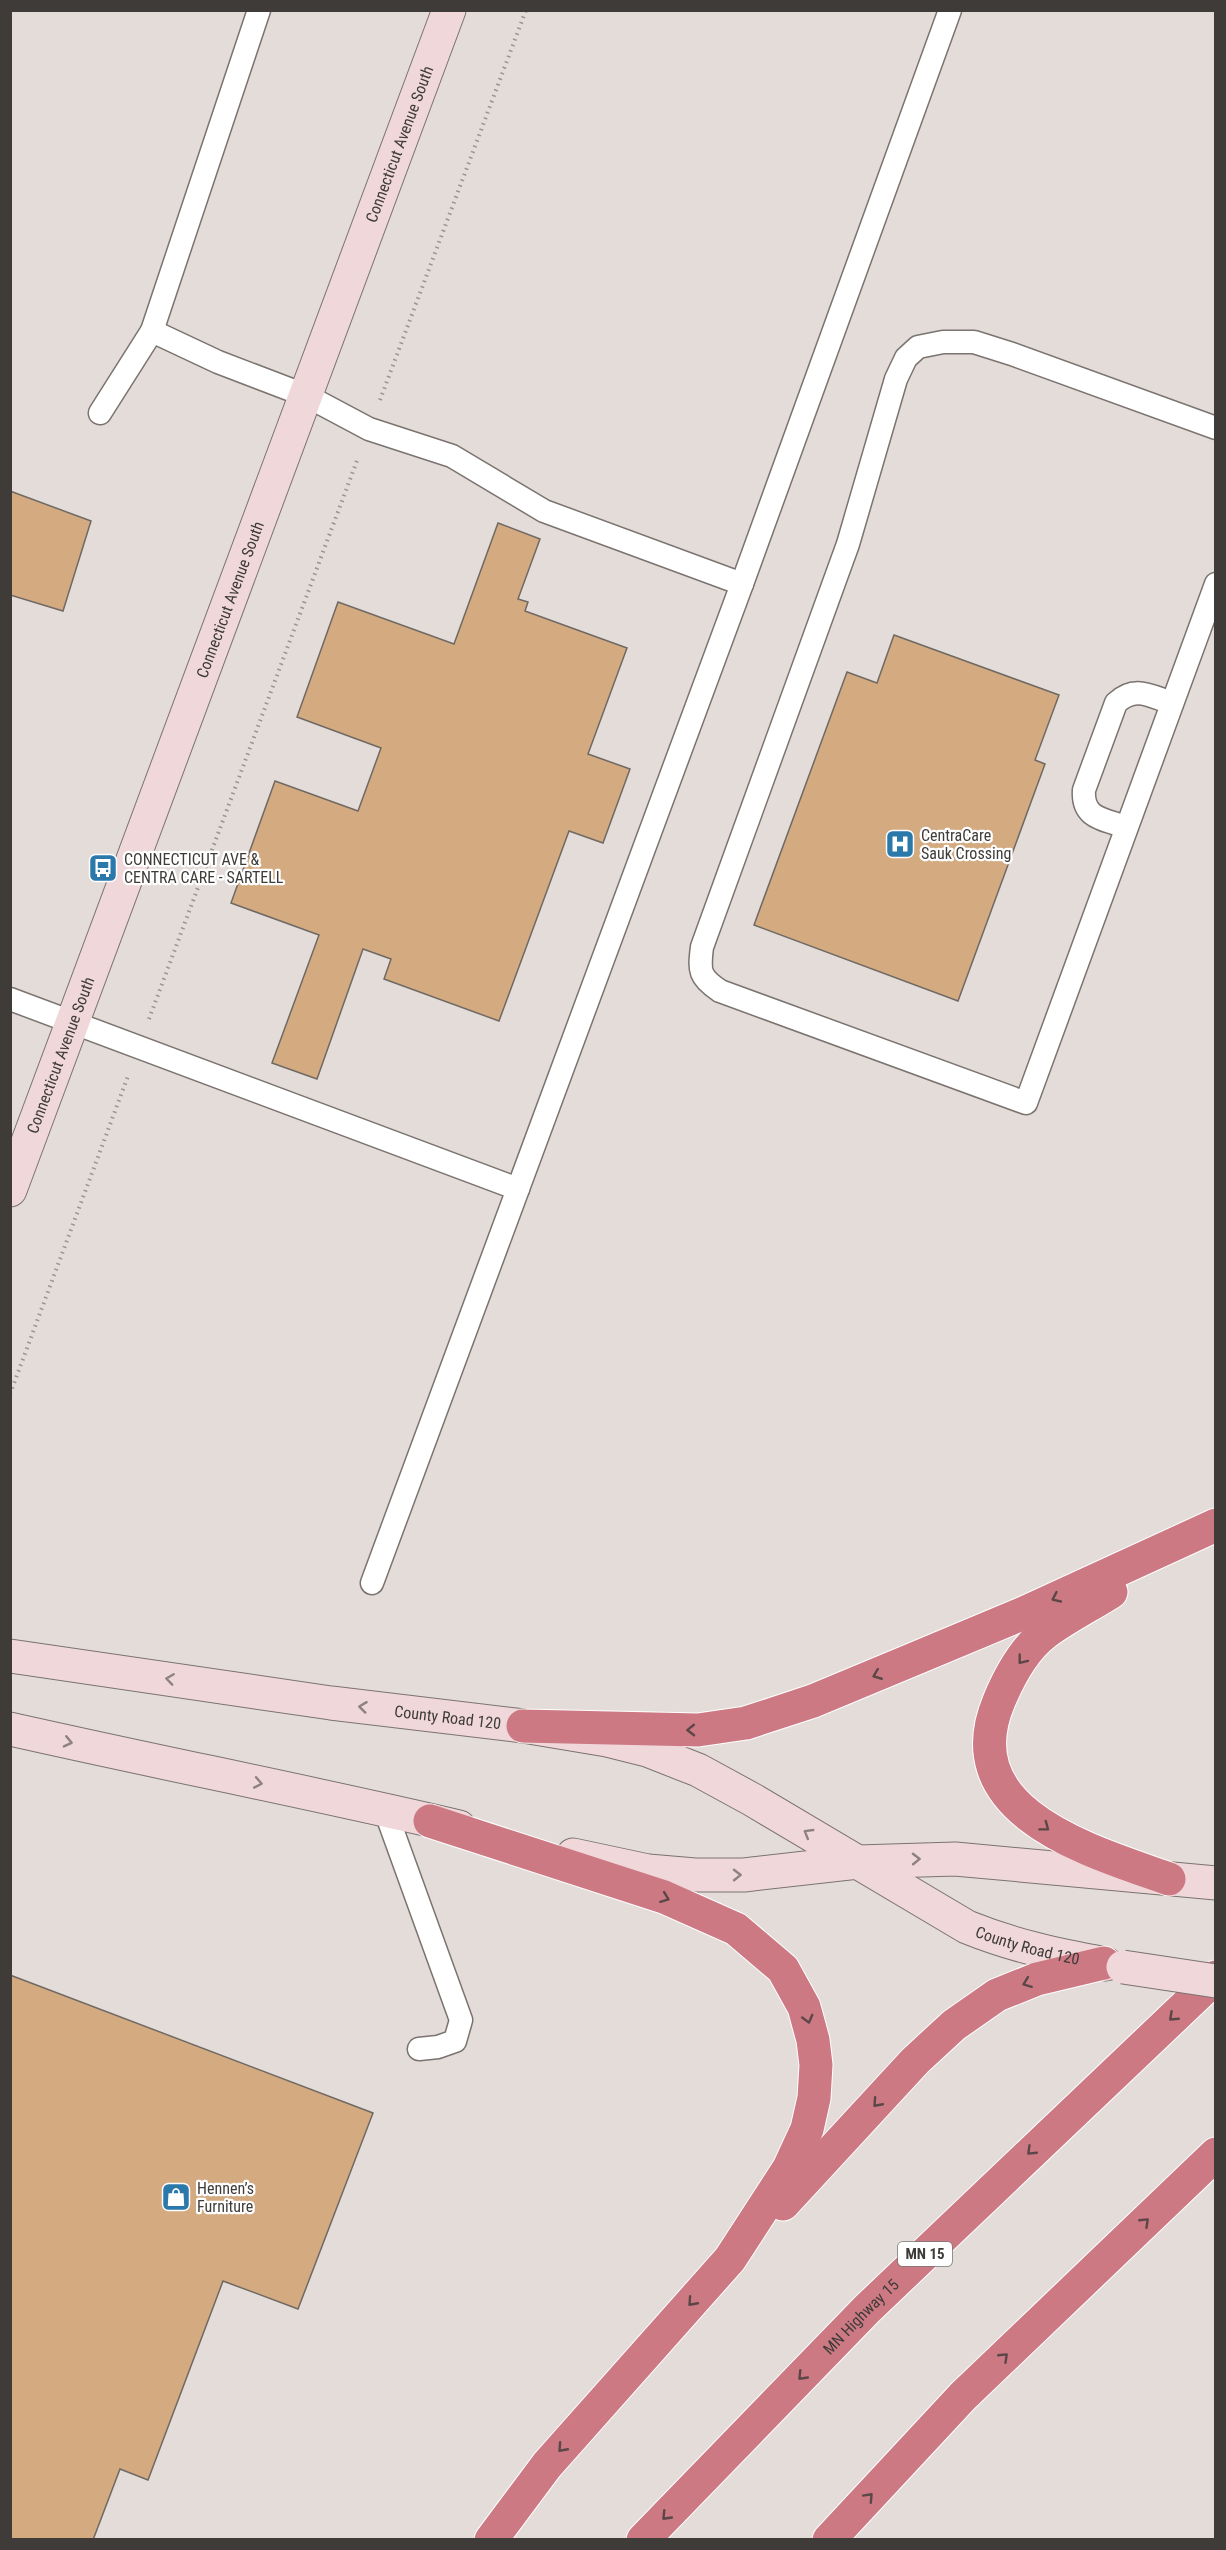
<svg xmlns="http://www.w3.org/2000/svg" width="1226" height="2550" viewBox="0 0 1226 2550" font-family="'Roboto Condensed',sans-serif">
<style>
.building{fill:#d4aa80;stroke:#6f6964;stroke-width:1.5}
.lines{fill:none;stroke-linecap:round;stroke-linejoin:round}
.lane-casing{stroke:#7a736f;stroke-width:25}
.secondary-casing{stroke:#7a736f;stroke-width:35}
.highway-casing{stroke:#fff;stroke-width:35}
.path{stroke:#999491;stroke-width:4;stroke-dasharray:1.5 4.5;stroke-linecap:butt}
.lane{stroke:#fff;stroke-width:22}
.secondary{stroke:#f0d7da;stroke-width:33}
.highway{stroke:#cd7984;stroke-width:33}
.secondary-bridge-casing{stroke:#7a736f;stroke-width:35;stroke-linecap:butt}
.secondary-bridge{stroke:#f0d7da;stroke-width:33}
.oneway{stroke:#5b4748}
.oneway2{stroke:#8e8181}
.labels{text-anchor:middle;stroke-width:4.5;stroke-linejoin:round;paint-order:stroke}
.shield{fill:#fff;stroke:#787674;stroke-width:1.5}
.shield-label{font-size:15px;font-weight:bold;fill:#3e3b39}
.street-label{font-size:16px;fill:#3e3b39;stroke:#fff}
.poi-label{font-size:16px;fill:#3e3b39;stroke:#fff;text-anchor:start}
</style>
<rect width="100%" height="100%" fill="#e4dcd8"/>
<g class="building">
<path d="M 10,491 L 91,521 L 63,611 L 10,595 Z"/>
<path d="M 498,523 L 540,539 L 518,599 L 528,602 L 525,611 L 627,648 L 588,754 L 630,769 L 603,843 L 569,831 L 499,1021 L 384,979 L 391,959 L 363,949 L 317,1079 L 272,1063 L 319,935 L 231,903 L 275,781 L 358,811 L 381,748 L 297,717 L 338,602 L 454,644 Z"/>
<path d="M 894,635 L 1059,695 L 1035,760 L 1045,764 L 958,1001 L 754,925 L 847,672 L 877,683 Z"/>
<path d="M 10,1975 L 373,2113 L 298,2309 L 223,2281 L 148,2480 L 120,2469 L 93,2540 L 10,2540 Z"/>
</g>
<g class="lines">
<g class="lane-casing">
<g id="lane">
<path d="M 152,331 L 259,10"/>
<path d="M 100,413 L 152,331 L 218,362 L 307,396 L 369,429 L 452,456 L 544,511 L 742,584"/>
<path d="M 1216,428 L 1012,354 L 974,342 L 943,342 L 918,347 L 906,358 L 896,379 L 848,544 L 702,947 C 699,971 699,977 720,991 L 1026,1103 L 1216,584"/>
<path d="M 1126,827 C 1104,819 1082,819 1084,790 L 1116,703 C 1135,685 1150,696 1172,703"/>
<path d="M 10,999 L 518,1189"/>
<path d="M 372,1583 L 742,584 L 950,10"/>
<path d="M 385,1810 L 461,2020 L 455,2041 L 438,2047 L 419,2049"/>
</g>
</g>
<g class="secondary-casing">
<g id="secondary">
<path id="s1" d="M 10,1190 L 449,10"/>
<path id="s2" d="M 10,1656 L 331,1703 L 523,1726 L 607,1740 L 647,1750 L 698,1770 L 753,1800 L 967,1927 C 1014,1946 1057,1955 1106,1964"/>
<path d="M 10,1729 C 160,1763 310,1792 459,1827"/>
<path d="M 573,1855 L 648,1871 L 695,1875 L 744,1875 L 858,1862 L 955,1859 L 1216,1883"/>
</g>
</g>
<g class="highway-casing">
<g id="highway">
<path d="M 1111,1592 C 1089,1606 1065,1618 1045,1633 C 1024,1649 1009,1677 999,1701 C 952,1813 1091,1851 1169,1879"/>
<path d="M 523,1726 L 698,1730 L 746,1723 L 813,1701 L 914,1659 L 1024,1613 L 1216,1525"/>
<path d="M 430,1821 L 664,1897 L 736,1929 L 783,1969 L 804,2007 L 813,2040 L 816,2065 L 814,2098 L 807,2129 L 789,2168 L 730,2259 L 547,2465 L 491,2540"/>
<path d="M 783,2204 L 915,2061 L 954,2025 L 997,1995 L 1037,1979 L 1104,1963"/>
<path id="s3" d="M 643,2540 L 867,2309 L 1216,1977"/>
<path d="M 829,2540 L 963,2396 L 1216,2154"/>
</g>
</g>
<g class="path">
<path d="M 380,400 L 526,10"/>
<path d="M 149,1019 L 358,458"/>
<path d="M 10,1394 L 128,1076"/>
</g>
<use href="#lane" class="lane"/>
<use href="#secondary" class="secondary"/>
<use href="#highway" class="highway"/>
<g class="secondary-bridge-casing">
<path id="secondary-bridge" d="M 1123,1967 L 1216,1981"/>
</g>
<use href="#secondary-bridge" class="secondary-bridge"/>
</g>
<defs><path id="oneway-chevron" d="M-2-3.5L2.5 0L-2 3.5" fill="none" stroke-width="1.6" stroke-linecap="round" stroke-linejoin="round" transform="scale(1.5)"/></defs>
<g class="oneway">
<use href="#oneway-chevron" transform="translate(1056 1598) rotate(155)"/>
<use href="#oneway-chevron" transform="translate(1022 1660) rotate(128)"/>
<use href="#oneway-chevron" transform="translate(877 1675) rotate(158)"/>
<use href="#oneway-chevron" transform="translate(691 1730) rotate(179)"/>
<use href="#oneway-chevron" transform="translate(1045 1827) rotate(37)"/>
<use href="#oneway-chevron" transform="translate(665 1898) rotate(21)"/>
<use href="#oneway-chevron" transform="translate(1027 1983) rotate(159)"/>
<use href="#oneway-chevron" transform="translate(1173 2017) rotate(137)"/>
<use href="#oneway-chevron" transform="translate(808 2019) rotate(75)"/>
<use href="#oneway-chevron" transform="translate(877 2103) rotate(132)"/>
<use href="#oneway-chevron" transform="translate(1031 2151) rotate(136)"/>
<use href="#oneway-chevron" transform="translate(1145 2222) rotate(-44)"/>
<use href="#oneway-chevron" transform="translate(692 2302) rotate(132)"/>
<use href="#oneway-chevron" transform="translate(1004 2357) rotate(-44)"/>
<use href="#oneway-chevron" transform="translate(802 2376) rotate(134)"/>
<use href="#oneway-chevron" transform="translate(562 2448) rotate(132)"/>
<use href="#oneway-chevron" transform="translate(869 2497) rotate(-47)"/>
<use href="#oneway-chevron" transform="translate(666 2516) rotate(134)"/>
</g>
<g class="oneway2">
<use href="#oneway-chevron" transform="translate(170 1679) rotate(-172)"/>
<use href="#oneway-chevron" transform="translate(363 1707) rotate(-173)"/>
<use href="#oneway-chevron" transform="translate(68 1742) rotate(13)"/>
<use href="#oneway-chevron" transform="translate(258 1783) rotate(11)"/>
<use href="#oneway-chevron" transform="translate(808 1833) rotate(-149)"/>
<use href="#oneway-chevron" transform="translate(916 1859) rotate(-1)"/>
<use href="#oneway-chevron" transform="translate(737 1875) rotate(-1)"/>
</g>
<defs>
<g id="hospital-square" transform="scale(1.5)"><rect x="-9" y="-9" width="18" height="18" rx="4" fill="#2b79ab" stroke="#fff"/><path d="M-5-5h3v3.5h4V-5h3V5h-3V1.5h-4V5h-3Z" fill="#fff"/></g>
<g id="bus-square" transform="scale(1.5)"><rect x="-9" y="-9" width="18" height="18" rx="4" fill="#2b79ab" stroke="#fff"/><path d="M-5-6H5V4H4V6H2V4H-2V6H-4V4H-5ZM-3.5-4V0h7V-4ZM-3.5 1.2v1.5H-2V1.2ZM2 1.2v1.5H3.5V1.2Z" fill="#fff"/></g>
<g id="shop-square" transform="scale(1.5)"><rect x="-9" y="-9" width="18" height="18" rx="4" fill="#2b79ab" stroke="#fff"/><path d="M-5-2.5h2.3a2.7 3.5 0 0 1 5.4 0H5L5.5 6h-11ZM-1.5-2.5h3a1.5 2.3 0 0 0-3 0Z" fill="#fff"/></g>
</defs>
<g fill-rule="evenodd">
<use href="#hospital-square" x="900" y="844"/>
<use href="#bus-square" x="103" y="868"/>
<use href="#shop-square" x="176" y="2197"/>
</g>
<g class="labels">
<rect class="shield" x="898" y="2242" width="54" height="24" rx="4.5"/>
<g class="shield-label">
<text x="925" y="2259">MN 15</text>
</g>
<g class="street-label">
<text dy="6" stroke="none"><textPath href="#s1" startOffset="1116">Connecticut Avenue South</textPath></text>
<text dy="6" stroke="none"><textPath href="#s1" startOffset="630">Connecticut Avenue South</textPath></text>
<text dy="6" stroke="none"><textPath href="#s1" startOffset="144">Connecticut Avenue South</textPath></text>
<text dy="6" stroke="none"><textPath href="#s2" startOffset="442">County Road 120</textPath></text>
<text dy="6" stroke="none"><textPath href="#s2" startOffset="1074">County Road 120</textPath></text>
<text dy="6" stroke="none"><textPath href="#s3" startOffset="312">MN Highway 15</textPath></text>
</g>
<g class="poi-label">
<text x="921" y="841">CentraCare<tspan x="921" dy="18">Sauk Crossing</tspan></text>
<text x="124" y="865">CONNECTICUT AVE &amp;<tspan x="124" dy="18">CENTRA CARE - SARTELL</tspan></text>
<text x="197" y="2194">Hennen’s<tspan x="197" dy="18">Furniture</tspan></text>
</g>
</g>
<rect width="1226" height="2550" fill="none" stroke="#3e3b39" stroke-width="24"/>
</svg>
